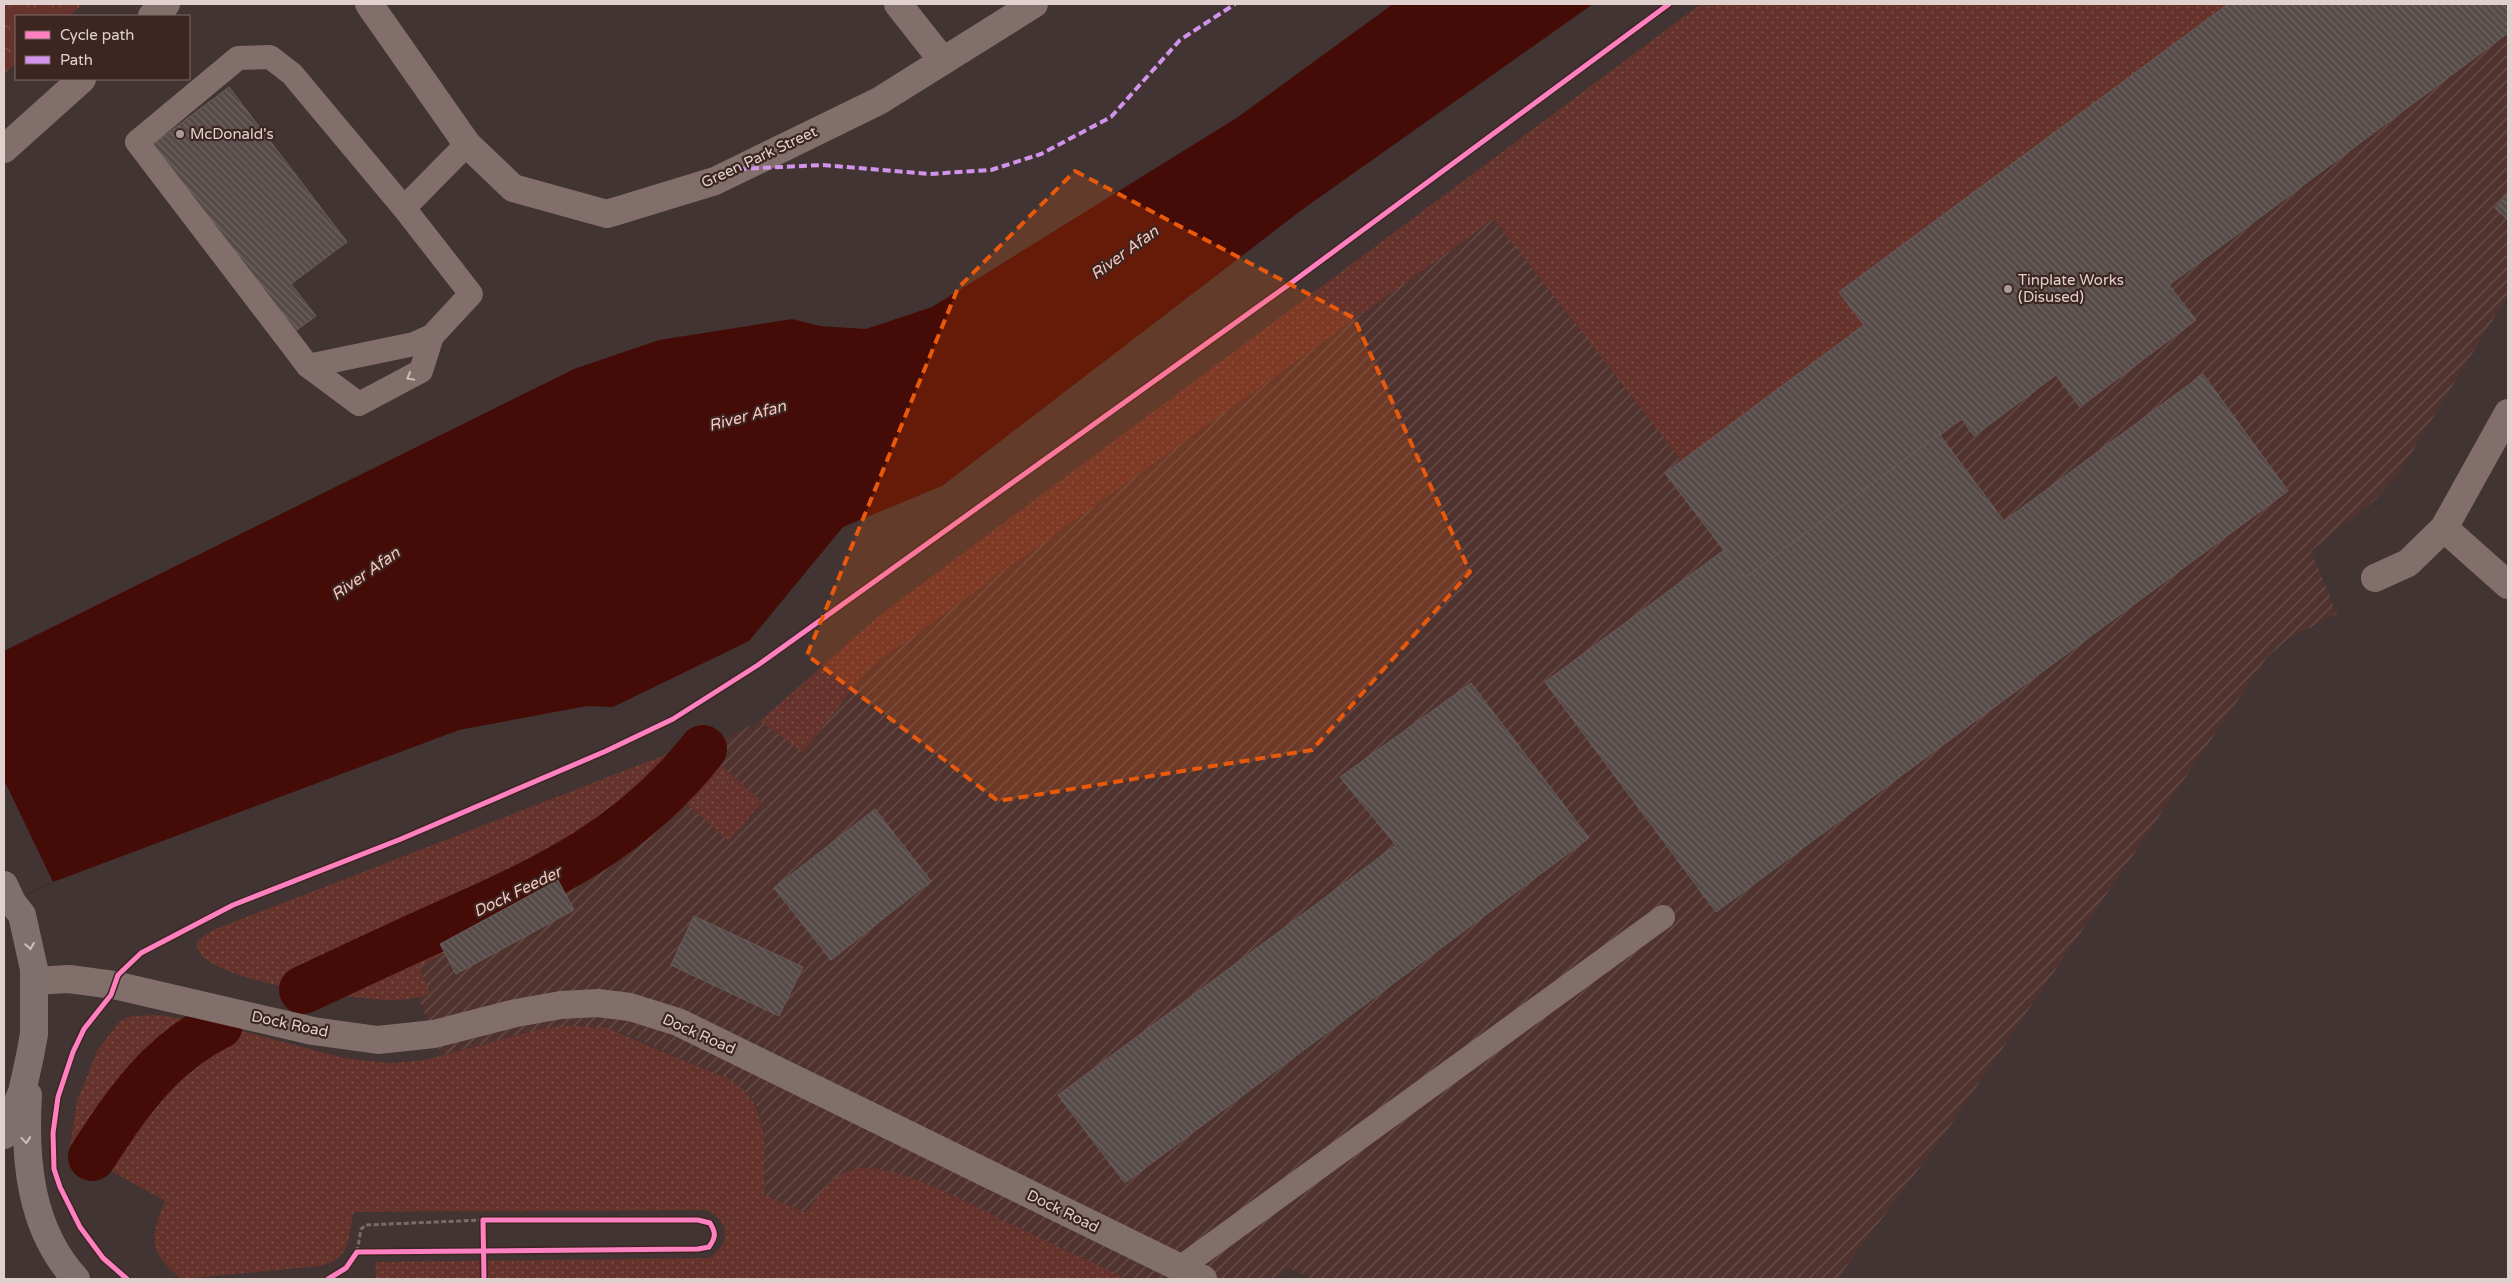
<svg xmlns="http://www.w3.org/2000/svg" width="2512" height="1283" viewBox="0 0 2512 1283" font-family="'Varela Round',sans-serif">
<style>
.industrial{fill:url(#industrial-furrows)}
.grass{fill:url(#grass-dots)}
.park{fill:url(#park-crowns)}
.water{fill:#450c07}
.pier{fill:#423432}
.lines{fill:none;stroke-linecap:round;stroke-linejoin:round}
.canal{stroke:#450c07;stroke-width:48}
.building{fill:url(#building-back-hatch);stroke:#685d5b}
.path{stroke:#796a68;stroke-width:3;stroke-dasharray:5 2.5;stroke-linecap:butt}
.service{stroke:#826f6b;stroke-width:24}
.minor{stroke:#826f6b;stroke-width:28}
.tertiary{stroke:#826f6b;stroke-width:28}
.primary{stroke:#80706d;stroke-width:28}
.quiet{stroke:#d193ec;stroke-width:4;stroke-dasharray:8 4;stroke-linecap:butt}
.cycleway-casing{stroke:#3d2622;stroke-width:8}
.cycleway{stroke:#ff80c0;stroke-width:5}
.oneway{stroke:#cdbdba}
.oneway2{stroke:#cdbebb}
.marked{fill:#e8590c;fill-opacity:0.2;stroke:#e8590c;stroke-width:4;stroke-dasharray:10 6;stroke-linejoin:round}
.poi-dot{fill:#a99a97;stroke:#3d2622;stroke-width:2}
.labels{text-anchor:middle;stroke-width:4.5;stroke-linejoin:round;paint-order:stroke}
.poi-label{font-size:15px;fill:#e0d1ce;stroke:#3d2622;text-anchor:start}
.street-label{font-size:15px;fill:#e0d1ce;stroke:#3d2622}
.water-label{font-size:16px;font-style:italic;fill:#f9c7be;stroke:#3d2622}
</style>
<defs>
<pattern id="industrial-furrows" width="10" height="10" patternUnits="userSpaceOnUse" patternTransform="scale(1.25)"><rect width="10" height="10" fill="#50332f"/><path d="M-1 1l2-2M0 10L10 0M9 11l2-2" fill="none" stroke="#69504c"/></pattern>
<pattern id="grass-dots" width="8" height="8" patternUnits="userSpaceOnUse" patternTransform="scale(1.25)"><rect width="8" height="8" fill="#65332b"/><path d="M2 2h.1M6 6h.1" fill="none" stroke="#7b5049" stroke-width="1.8" stroke-linecap="round"/></pattern>
<pattern id="park-crowns" width="20" height="18" patternUnits="userSpaceOnUse" patternTransform="scale(1.25)"><rect width="20" height="18" fill="#65332b"/><path d="M2 6a3 3 0 1 1 6 0M12 15a3 3 0 1 1 6 0" fill="none" stroke="#7b5049"/></pattern>
<pattern id="building-back-hatch" width="6" height="6" patternUnits="userSpaceOnUse" patternTransform="scale(1.25)"><rect width="6" height="6" fill="#564b49"/><path d="M-1 5l2 2M0 0l6 6M5-1l2 2" fill="none" stroke="#6e6462"/></pattern>
</defs>
<rect width="100%" height="100%" fill="#423432"/>
<path class="industrial" d="M 1752,4 L 2508,4 L 2508,295 L 2399,473 L 2373,502 L 2311,551 L 2337,614 L 2289,638 L 2267,657 L 1941,1139 L 1837,1279 L 1313,1279 L 1291,1269 L 1271,1279 L 1127,1279 L 945,1193 L 856,1169 L 831,1181 L 806,1213 L 765,1195 L 763,1128 L 760,1112 L 750,1095 L 729,1079 L 621,1032 L 590,1027 L 544,1028 L 441,1055 L 398,945 L 680,779 L 703,749 L 870,667 L 1617,130 Z"/>
<g class="grass">
<path d="M 1701,4 L 2228,4 L 1839,292 L 1864,325 L 1682,461 L 1494,219 L 870,667 L 803,752 L 760,721 L 880,615 Z"/>
<path d="M 696,743 L 762,802 L 729,841 L 675,793 L 620,842 L 603,854 L 440,943 L 446,953 L 418,966 L 431,994 C 418,997 406,1000 393,1000 C 363,1000 189,982 197,941 L 213,930 Z"/>
<path d="M 158,1015 L 219,1025 L 344,1058 L 390,1063 L 425,1060 L 544,1028 L 570,1026 L 607,1028 L 729,1079 C 775,1107 761,1149 765,1195 L 806,1213 C 820,1194 831,1174 856,1169 C 894,1161 977,1208 1013,1225 C 1051,1243 1089,1261 1127,1279 L 376,1279 L 375,1262 L 709,1258 C 732,1243 730,1221 706,1210 L 354,1212 C 347,1238 352,1258 321,1266 L 181,1279 C 149,1251 149,1240 165,1201 L 70,1148 L 77,1101 L 98,1049 L 120,1021 L 132,1016 Z"/>
</g>
<path class="park" d="M 4,4 L 83,4 L 69,16 L 16,16 L 16,63 L 4,74 Z"/>
<path class="water" d="M 1393,4 L 1593,4 L 1303,209 L 942,486 L 843,527 L 749,641 L 613,707 L 587,706 L 459,730 L 53,882 L 4,905 L 4,651 L 574,369 L 659,340 L 792,319 L 820,326 L 866,329 L 932,307 L 1238,117 Z"/>
<path class="pier" d="M 4,780 L 53,882 L 4,905 Z"/>
<g class="lines">
<g class="canal">
<path d="M 303,990 C 352,967 401,944 450,922 C 551,877 633,838 703,749"/>
<path d="M 92,1157 C 128,1102 159,1055 219,1025"/>
</g>
</g>
<g class="building">
<path d="M 2228,4 L 2508,4 L 2508,33 L 2169,285 L 2196,320 L 2080,407 L 2056,375 L 1974,436 L 1962,419 L 1745,578 L 1665,473 L 1864,325 L 1839,292 Z"/>
<path d="M 229,87 L 347,242 L 291,284 L 316,316 L 290,335 L 148,148 Z"/>
<path d="M 2508,193 L 2508,220 L 2495,208 Z"/>
<path d="M 2203,374 L 2288,491 L 1716,912 L 1545,682 L 1724,550 L 1745,578 L 1939,434 L 2004,521 Z"/>
<path d="M 1471,683 L 1589,838 L 1125,1183 L 1058,1095 L 1396,845 L 1340,777 Z"/>
<path d="M 875,809 L 931,881 L 831,960 L 774,888 Z"/>
<path d="M 558,880 L 574,910 L 456,974 L 440,944 Z"/>
<path d="M 694,916 L 803,967 L 779,1016 L 671,965 Z"/>
</g>
<g class="lines">
<path class="path" d="M 357,1252 L 361,1229 L 366,1225 L 483,1220"/>
<g class="service">
<path d="M 270,57 L 292,74 L 404,208 L 471,294 L 432,336 L 414,344 L 308,366 L 137,142 L 238,58 Z"/>
<path d="M 404,208 L 467,144"/>
<path d="M 308,366 L 359,404 L 421,371 L 432,336"/>
<path d="M 1180,1268 L 1663,917"/>
</g>
<g class="minor">
<path d="M 369,4 L 467,144 L 513,188 L 607,214 L 715,181 L 879,101 L 1034,4"/>
<path d="M 898,4 L 943,61"/>
<path d="M 2444,528 L 2508,585"/>
<path d="M 2375,578 L 2408,563 L 2444,528 L 2508,413"/>
<path d="M 34,981 L 69,979 L 114,985 L 313,1031 L 378,1040 L 434,1034 L 516,1013 L 561,1005 L 598,1003 L 630,1007 L 678,1022 L 1203,1279"/>
</g>
<g class="tertiary">
<path d="M 152,16 L 166,4"/>
<path d="M 4,149 L 82,79"/>
</g>
<g class="primary">
<path d="M 4,885 L 12,902 L 22,915 L 34,969 L 34,1034 L 30,1056 L 22,1092 L 4,1135"/>
<path d="M 28,1095 C 24,1160 30,1229 76,1279"/>
</g>
<path class="quiet" d="M 739,169 L 823,165 L 929,174 L 991,170 L 1041,154 L 1111,117 L 1180,40 L 1235,4"/>
<g class="cycleway-casing">
<g id="cycleway">
<path d="M 127,1279 L 103,1258 L 80,1227 L 60,1187 L 54,1169 L 53,1133 L 58,1097 L 73,1052 L 84,1029 L 111,995 L 118,975 L 141,953 L 233,905 L 401,839 L 606,751 L 673,719 L 758,665 L 1291,283 L 1669,4"/>
<path d="M 328,1279 L 346,1268 L 357,1252 L 698,1249 L 709,1247 C 716,1237 716,1233 710,1223 L 698,1220 L 483,1220 L 484,1279"/>
</g>
</g>
<use href="#cycleway" class="cycleway"/>
</g>
<defs><path id="oneway-chevron" d="M-2-3.5L2.5 0L-2 3.5" fill="none" stroke-width="1.6" stroke-linecap="round" stroke-linejoin="round" transform="scale(1.25)"/></defs>
<use class="oneway" href="#oneway-chevron" transform="translate(410 377) rotate(151)"/>
<g class="oneway2">
<use href="#oneway-chevron" transform="translate(30 946) rotate(81)"/>
<use href="#oneway-chevron" transform="translate(26 1140) rotate(85)"/>
</g>
<path class="marked" d="M 1075,171 L 1354,318 L 1470,572 L 1312,750 L 998,801 L 807,655 L 958,288 Z"/>
<g class="poi-dot">
<circle cx="180" cy="134" r="5"/>
<circle cx="2008" cy="289" r="5"/>
</g>
<g class="labels">
<g class="poi-label">
<text x="190" y="139">McDonald's</text>
<text x="2018" y="285">Tinplate Works<tspan x="2018" dy="17">(Disused)</tspan></text>
</g>
<g class="street-label">
<text transform="translate(759 157) rotate(-25)" y="5">Green Park Street</text>
<text transform="translate(290 1024) rotate(12)" y="5">Dock Road</text>
<text transform="translate(699 1034) rotate(24)" y="5">Dock Road</text>
<text transform="translate(1063 1211) rotate(26)" y="5">Dock Road</text>
</g>
<g class="water-label">
<text transform="translate(1124 252) rotate(-36)" y="6">River Afan</text>
<text transform="translate(747 415) rotate(-15)" y="6">River Afan</text>
<text transform="translate(365 573) rotate(-35)" y="6">River Afan</text>
<text transform="translate(517 891) rotate(-26)" y="6">Dock Feeder</text>
</g>
</g>
<rect width="2512" height="1283" fill="none" stroke="#e0d1ce" stroke-width="10"/>
<rect x="15" y="15" width="175" height="65" fill="#3d2622" stroke="#7e6a67"/>
<rect x="25" y="31" width="25" height="8" fill="#ff80c0" stroke="#7e6a67"/>
<text x="60" y="40" font-size="15" fill="#e0d1ce">Cycle path</text>
<rect x="25" y="56" width="25" height="8" fill="#d193ec" stroke="#7e6a67"/>
<text x="60" y="65" font-size="15" fill="#e0d1ce">Path</text>
</svg>
